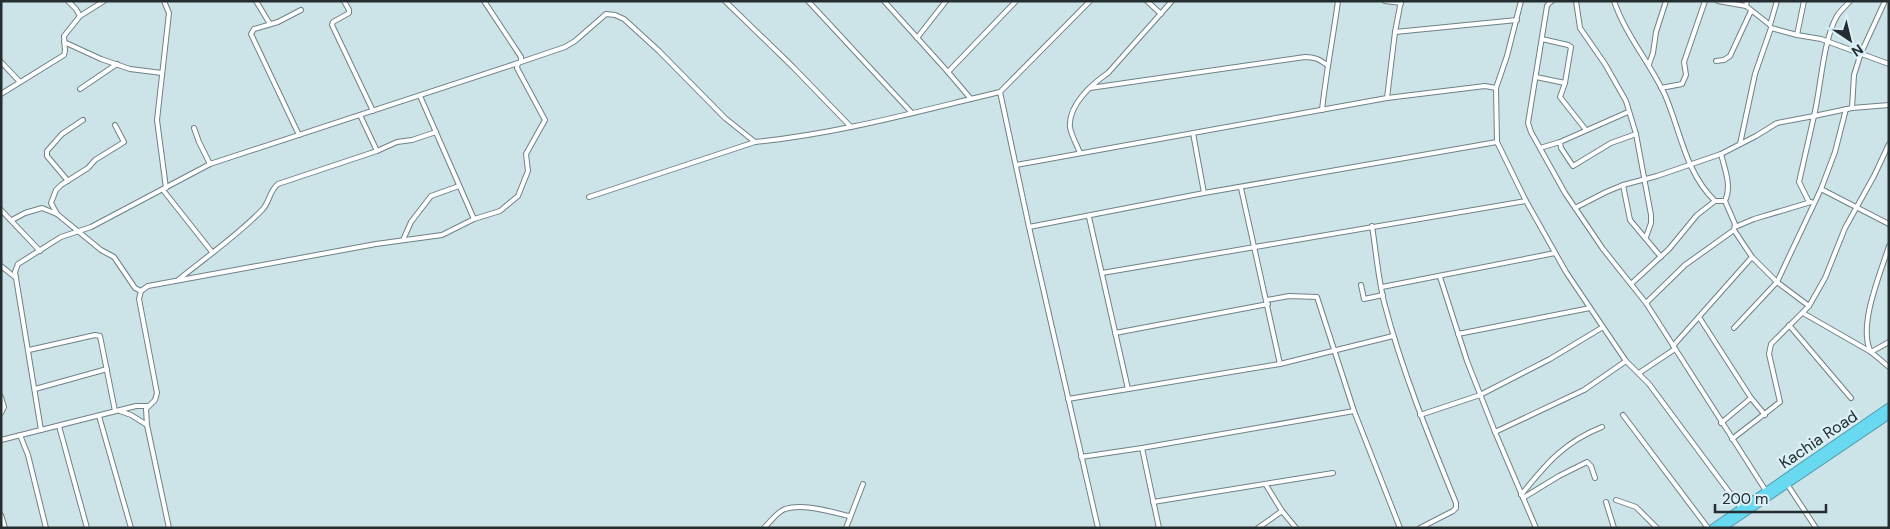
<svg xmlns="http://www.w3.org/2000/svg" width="1890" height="529" viewBox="0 0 1890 529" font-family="'DM Sans',sans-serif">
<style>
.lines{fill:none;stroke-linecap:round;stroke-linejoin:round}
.street-casing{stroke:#6d8287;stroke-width:6}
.highway-casing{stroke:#519dad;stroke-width:9}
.street{stroke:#fff;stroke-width:4}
.highway{stroke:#69d9f1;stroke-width:7}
.labels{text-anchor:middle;stroke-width:5;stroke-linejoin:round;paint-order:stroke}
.street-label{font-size:16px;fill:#242d2f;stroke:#d9f0f6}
</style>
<rect width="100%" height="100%" fill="#cce3e8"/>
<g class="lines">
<g class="street-casing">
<g id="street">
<path d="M 164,1 L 169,13 L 157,120 L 166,188"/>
<path d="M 256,1 L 270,24"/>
<path d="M 344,1 L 349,10 L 349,13 L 333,22 L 332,25 L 373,111"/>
<path d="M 484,1 L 521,57 L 521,61"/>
<path d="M 725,1 L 793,67 L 851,127"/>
<path d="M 808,1 L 912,113"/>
<path d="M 884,1 L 948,72 L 971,99"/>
<path d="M 1090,1 L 1000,92 L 1029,227 L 1098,528"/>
<path d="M 1147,1 L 1161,14"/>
<path d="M 1385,1 L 1401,3"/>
<path d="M 1521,1 L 1507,56 L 1496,88 L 1497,142 L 1526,201 L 1566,272 L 1603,327 L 1626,361 L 1649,384 L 1741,508"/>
<path d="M 1552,1 L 1549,3 L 1547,6 L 1528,123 L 1531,132 L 1565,193 L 1603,249 L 1646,303 L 1766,491"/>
<path d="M 1576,1 L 1580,28 L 1605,64 L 1626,101 L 1636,134 L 1651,215 L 1651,223 L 1646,237"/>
<path d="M 1614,1 C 1625,34 1650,63 1665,95 C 1681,132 1685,172 1715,201 L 1725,201"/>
<path d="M 1718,1 L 1746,6"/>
<path d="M 1747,1 L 1746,6 L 1770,25"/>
<path d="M 1850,1 C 1846,6 1840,11 1837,16 C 1823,40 1821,87 1814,116 L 1852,108 L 1889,105"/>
<path d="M 80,16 L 104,1"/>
<path d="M 1770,25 L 1777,1"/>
<path d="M 1395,32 L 1517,20"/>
<path d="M 1797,35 L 1804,1"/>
<path d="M 917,38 L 946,1"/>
<path d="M 1542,39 L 1568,45 L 1571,47 L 1565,83 L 1560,97 L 1586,130"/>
<path d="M 64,42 L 101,59 L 130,69 L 162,73"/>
<path d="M 1716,61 L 1724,60 L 1730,56 L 1751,11"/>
<path d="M 1,62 L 20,82"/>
<path d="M 1649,64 L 1653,53 L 1656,32 L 1666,1"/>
<path d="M 948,72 L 1016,1"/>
<path d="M 1536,77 L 1565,83"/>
<path d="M 1090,88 L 1305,57 C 1315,57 1319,59 1327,65"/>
<path d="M 1661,88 L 1682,84 L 1686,75 L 1684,62 L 1705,1"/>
<path d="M 80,89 L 117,64"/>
<path d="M 1,94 L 64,55 L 65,51 L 64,36 L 80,16 L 76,9 L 68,1"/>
<path d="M 420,96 L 474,219"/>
<path d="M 1387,98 L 1395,32 L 1401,1"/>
<path d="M 1852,108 L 1854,75 L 1861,53 L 1885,1"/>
<path d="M 1322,110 C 1326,73 1333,38 1338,1"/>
<path d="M 360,115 L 377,151"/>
<path d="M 194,128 L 199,142 L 210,164"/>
<path d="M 1193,133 L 1204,193"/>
<path d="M 299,135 L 251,34 L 254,29 L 278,22 L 301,10"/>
<path d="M 1560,142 L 1561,148 L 1573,166 L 1611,143 L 1636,134"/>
<path d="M 1740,144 L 1755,74 L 1771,28 L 1797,35 L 1821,39 L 1889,64"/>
<path d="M 1540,148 L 1560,142 L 1628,112"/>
<path d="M 1080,153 C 1077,145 1071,135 1070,127 C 1068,105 1092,84 1108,73 L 1172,1"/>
<path d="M 1721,154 C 1725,170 1732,186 1725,201 L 1735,224 L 1734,230 L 1752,257 L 1777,282 L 1809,306"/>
<path d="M 1016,165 L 1387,98 L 1485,86 L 1496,88"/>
<path d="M 68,181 L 47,156 L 47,151 L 62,134 L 83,120"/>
<path d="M 1623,185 L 1630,220 L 1661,257"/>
<path d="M 1241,188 L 1280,364"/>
<path d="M 1821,189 L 1889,224"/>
<path d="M 163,190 L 212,252"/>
<path d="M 589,197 L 755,142"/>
<path d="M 1575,208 L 1606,192 L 1623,185 L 1657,176 L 1721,154 L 1756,136 L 1777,123 L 1814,116 L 1799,182 L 1809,202"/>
<path d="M 1,210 L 40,251"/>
<path d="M 57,214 L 51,203 L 56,190 L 61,185 L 88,168 L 95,160 L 124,142 L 115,125"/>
<path d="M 1089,217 L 1128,389"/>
<path d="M 12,220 L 25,213 L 42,208 L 57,214 L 101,250 L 114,257 L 135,288 L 141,291"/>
<path d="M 1372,226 C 1376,251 1378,277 1384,302 C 1402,371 1429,437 1456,503 L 1456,508 L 1453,511 L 1420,528"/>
<path d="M 1029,227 L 1204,193 L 1497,142"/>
<path d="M 1735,227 L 1754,219 L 1811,202"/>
<path d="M 403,240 L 411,222 L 431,196 L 459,186"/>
<path d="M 1889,246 C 1881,272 1857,327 1871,352 L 1889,342"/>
<path d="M 1,266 L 16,278"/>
<path d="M 1102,273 L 1526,201"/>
<path d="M 1440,277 L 1467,361 L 1495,432 L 1536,528"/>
<path d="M 178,280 C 206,257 237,236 262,210 C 270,202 269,191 278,184 L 377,151 L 397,142 L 412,140 L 436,132"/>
<path d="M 1631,284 L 1669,249 L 1697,215 L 1715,201"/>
<path d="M 1361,285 L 1364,299 L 1383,295"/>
<path d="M 1382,287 L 1555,253"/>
<path d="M 1646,303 L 1685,265 L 1734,230"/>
<path d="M 1803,313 L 1871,352 L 1889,367"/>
<path d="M 1699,317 L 1751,398 L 1721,423"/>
<path d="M 1789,325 L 1851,398"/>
<path d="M 1734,328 L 1777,282 L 1821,189 L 1835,152 L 1846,109"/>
<path d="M 1115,333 L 1268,304"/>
<path d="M 1458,334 L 1590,308"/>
<path d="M 1673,346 L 1752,257"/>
<path d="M 29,350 L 95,335 L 100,336 L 115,411"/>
<path d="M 1639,373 L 1675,349"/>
<path d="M 35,389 L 107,369"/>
<path d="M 1,397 L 4,407 L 1,413"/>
<path d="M 1751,398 L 1765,415"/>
<path d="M 1068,399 L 1280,364 L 1393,336"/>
<path d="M 120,411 L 131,415 L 147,425"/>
<path d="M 1354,411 L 1400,528"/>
<path d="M 1420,415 L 1480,395 L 1550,359 L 1603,327"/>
<path d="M 1623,415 L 1708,528"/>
<path d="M 99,416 L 131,528"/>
<path d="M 59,426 L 87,528"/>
<path d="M 41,430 L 15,272 L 18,264 L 61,237 L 91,227 L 210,164 L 518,63"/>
<path d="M 1495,432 L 1584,390 L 1626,361"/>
<path d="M 20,435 L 28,455 L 46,528"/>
<path d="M 1732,439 L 1780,402 L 1769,354 L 1771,344 L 1809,306 L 1825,278 L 1845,228 L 1874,176 L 1889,144"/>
<path d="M 1,440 L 136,406 L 147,406"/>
<path d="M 1142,448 L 1159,528"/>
<path d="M 1081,457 L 1142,448 L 1354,411 L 1317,297 L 1289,296 L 1267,300"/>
<path d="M 1787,484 L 1816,528"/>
<path d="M 1266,485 L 1282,511"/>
<path d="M 1521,495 C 1546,464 1564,442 1602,427"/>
<path d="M 1523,498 L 1559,476 L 1587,462 L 1591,466 L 1595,478"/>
<path d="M 1616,500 L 1636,507 L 1657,528"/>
<path d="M 1153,502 L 1333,473"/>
<path d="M 1606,502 L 1614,528"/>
<path d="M 1,515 L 5,528"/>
<path d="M 169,528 L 147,425 L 146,409 L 155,400 L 157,393 L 139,299 L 141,291 L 148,286 L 376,244 L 442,235 L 474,219 L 500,211 L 518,196 L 528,171 L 526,154 L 545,120 L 517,68 L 518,63 L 565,47 L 575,41 L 606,14 L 615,15 L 624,19 L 659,51 L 725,118 L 755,142 C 838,134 919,111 1000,92"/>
<path d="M 764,528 C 771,521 777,512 785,509 C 803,503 832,512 849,516"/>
<path d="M 846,528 L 863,484"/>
<path d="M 1258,528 L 1282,511 L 1296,528"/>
</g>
</g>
<g class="highway-casing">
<g id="highway">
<path d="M 1713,528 L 1889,407"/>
<path d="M 1722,528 L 1889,415"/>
</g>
</g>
<use href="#street" class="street"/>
<use href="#highway" class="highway"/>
</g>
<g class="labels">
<g class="street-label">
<text transform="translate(1818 439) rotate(-34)" y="6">Kachia Road</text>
</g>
</g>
<rect width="1890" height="529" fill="none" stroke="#242d2f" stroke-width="5"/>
<g transform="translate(1850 40) rotate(145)" stroke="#d9f0f6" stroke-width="4" paint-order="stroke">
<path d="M0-4L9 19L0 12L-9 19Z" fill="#242d2f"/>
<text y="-8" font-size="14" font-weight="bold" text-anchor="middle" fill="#242d2f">N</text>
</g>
<path d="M1715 504v8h111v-8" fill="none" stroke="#242d2f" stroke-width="2.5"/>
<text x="1722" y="504" font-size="15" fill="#242d2f" stroke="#d9f0f6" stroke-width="4" paint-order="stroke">200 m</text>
</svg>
